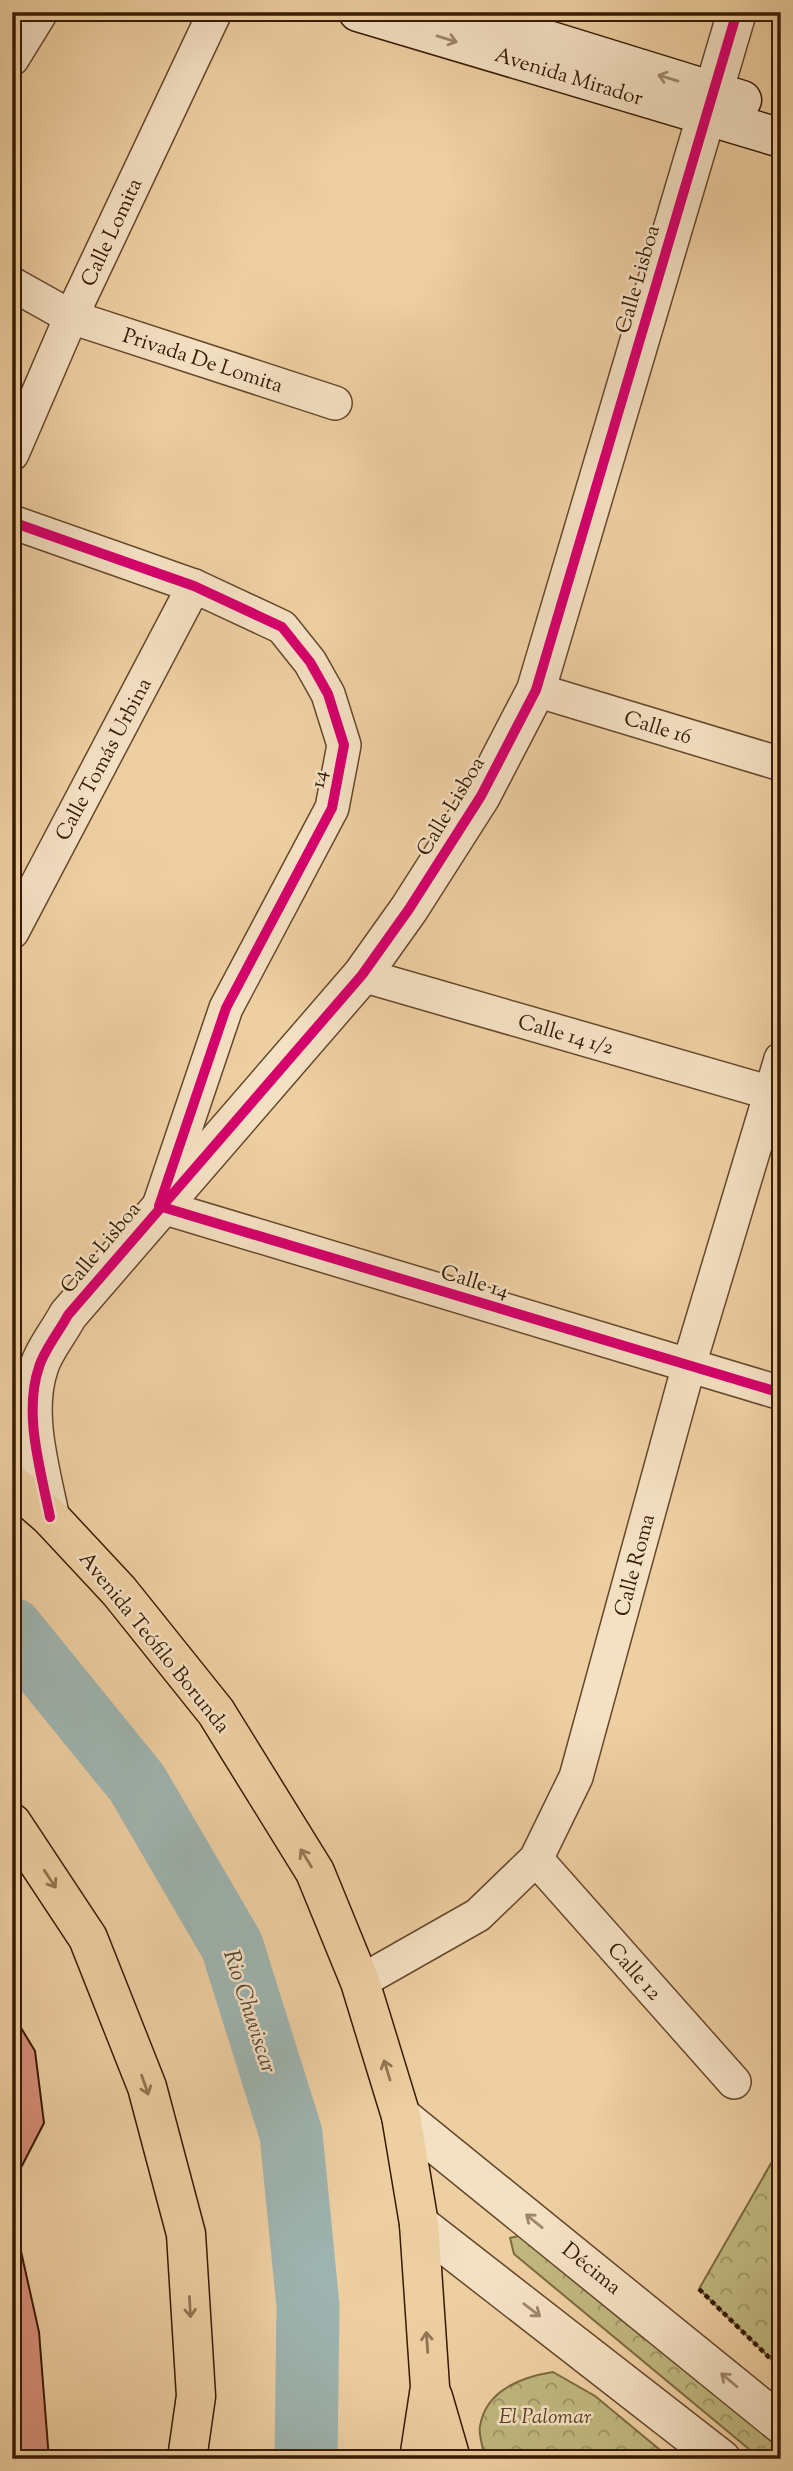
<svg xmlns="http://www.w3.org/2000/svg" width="793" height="2471" viewBox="0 0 793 2471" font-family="'Sorts Mill Goudy',serif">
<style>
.park{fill:url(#park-crowns);stroke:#7c6a41;stroke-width:2}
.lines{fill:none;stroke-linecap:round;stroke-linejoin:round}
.river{stroke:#9eb4b0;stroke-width:63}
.building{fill:#d78f79;stroke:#371b03;stroke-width:2}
.minor-casing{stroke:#65482b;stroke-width:36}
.tertiary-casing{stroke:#65482b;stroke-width:41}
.secondary-casing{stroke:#371b03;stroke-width:41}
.primary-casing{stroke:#371b03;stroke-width:41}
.path{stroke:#371b03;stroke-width:4.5;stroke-dasharray:5 3.5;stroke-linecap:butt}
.minor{stroke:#f4e0c3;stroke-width:33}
.tertiary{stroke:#f4e0c3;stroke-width:38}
.secondary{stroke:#f4e0c3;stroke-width:38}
.primary{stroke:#eecfa2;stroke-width:38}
.cycleway-casing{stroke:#f4e0c3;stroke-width:15}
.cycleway{stroke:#d6006c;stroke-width:10}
.oneway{stroke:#9f876d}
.oneway2{stroke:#927552}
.labels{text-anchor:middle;stroke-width:5;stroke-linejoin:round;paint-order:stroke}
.street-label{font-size:21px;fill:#371b03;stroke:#f4e0c3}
.park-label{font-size:21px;font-style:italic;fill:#594222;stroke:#f4e0c3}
.water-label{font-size:23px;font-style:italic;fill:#564937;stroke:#f4e0c3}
</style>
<defs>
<pattern id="park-crowns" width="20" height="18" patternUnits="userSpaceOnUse" patternTransform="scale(1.75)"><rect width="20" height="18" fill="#c0b87f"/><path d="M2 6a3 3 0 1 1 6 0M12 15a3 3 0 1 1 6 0" fill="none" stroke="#9d9566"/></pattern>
</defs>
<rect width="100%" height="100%" fill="#eecfa2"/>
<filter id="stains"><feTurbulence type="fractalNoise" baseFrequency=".00286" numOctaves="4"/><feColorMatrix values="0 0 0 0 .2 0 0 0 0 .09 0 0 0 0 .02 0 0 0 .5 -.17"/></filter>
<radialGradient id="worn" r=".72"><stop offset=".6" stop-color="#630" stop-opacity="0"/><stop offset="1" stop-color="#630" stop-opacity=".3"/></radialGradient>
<g class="park">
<path d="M 781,2146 L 781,2369 L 699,2289 Z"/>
<path d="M 526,2234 L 605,2306 L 781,2448 L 781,2459 L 761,2459 L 514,2254 L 510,2238 Z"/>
<path d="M 553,2372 L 595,2396 L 671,2459 L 485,2459 C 484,2450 478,2435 480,2426 C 486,2390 522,2377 553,2372 Z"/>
</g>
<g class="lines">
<path class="river" d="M 12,1629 L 137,1783 L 232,1946 L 291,2134 L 308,2306 L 306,2459"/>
</g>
<g class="building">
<path d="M 12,2013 L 35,2051 L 44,2123 L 12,2185 Z"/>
<path d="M 12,2211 L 39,2332 L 49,2459 L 12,2459 Z"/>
</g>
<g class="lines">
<g class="minor-casing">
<g id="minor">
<path d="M 12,59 L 41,12"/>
<path d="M 12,284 L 71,317 L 335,403"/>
<path d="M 12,454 L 71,317 L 215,12"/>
<path d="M 12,522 L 194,586 L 282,627 L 310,662 L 328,694 L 344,745 L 332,808 L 226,1008 L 159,1206 L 781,1393"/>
<path d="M 536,690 L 781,764"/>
<path d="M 12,932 L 194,586"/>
<path d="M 362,975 L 771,1093"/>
<path d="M 536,1859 L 734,2082"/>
<path d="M 360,1982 L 478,1915 L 536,1859 L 576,1777 L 689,1365 L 781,1059"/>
</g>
</g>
<g class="tertiary-casing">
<g id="tertiary">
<path d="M 50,1517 C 41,1471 23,1414 39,1367 C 44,1350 59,1332 68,1315 L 362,975 L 409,909 L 481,796 L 536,690 L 737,12"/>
<path d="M 401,2116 L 781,2424"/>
<path d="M 419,2224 L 721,2459"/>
</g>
</g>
<g class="secondary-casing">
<g id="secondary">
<path d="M 358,12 L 781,138"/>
<path d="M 457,12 L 742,100"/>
</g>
</g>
<g class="primary-casing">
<g id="primary">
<path d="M 12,1484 L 50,1517 L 119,1591 L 216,1712 L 315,1872 L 360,1982 L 401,2116 L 419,2224 L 430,2387 L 419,2459"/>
<path d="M 12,1823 L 88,1938 L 147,2087 L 186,2234 L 196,2396 L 187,2459"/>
<path d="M 433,2397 L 451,2459"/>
</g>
</g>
<path class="path" d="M 699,2289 L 781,2369"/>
<use href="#minor" class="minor"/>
<use href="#tertiary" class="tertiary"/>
<use href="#secondary" class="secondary"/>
<use href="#primary" class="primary"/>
<g class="cycleway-casing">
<g id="cycleway">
<path d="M 12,522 L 194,586 L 282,627 L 310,662 L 328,694 L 344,745 L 332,808 L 226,1008 L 159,1206 L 781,1393"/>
<path d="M 50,1517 C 41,1471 23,1414 39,1367 C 44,1350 59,1332 68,1315 L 362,975 L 409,909 L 481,796 L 536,690 L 737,12"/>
</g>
</g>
<use href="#cycleway" class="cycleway"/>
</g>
<defs><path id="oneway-shaft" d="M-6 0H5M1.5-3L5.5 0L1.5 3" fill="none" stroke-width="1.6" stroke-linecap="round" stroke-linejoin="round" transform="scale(1.75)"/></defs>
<g class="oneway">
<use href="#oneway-shaft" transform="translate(447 39) rotate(17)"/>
<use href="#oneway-shaft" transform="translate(668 78) rotate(-163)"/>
<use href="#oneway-shaft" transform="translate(534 2221) rotate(-141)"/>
<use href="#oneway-shaft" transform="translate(532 2310) rotate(37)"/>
<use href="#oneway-shaft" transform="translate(729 2380) rotate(-140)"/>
</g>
<g class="oneway2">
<use href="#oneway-shaft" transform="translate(306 1858) rotate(-122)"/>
<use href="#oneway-shaft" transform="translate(50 1879) rotate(57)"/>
<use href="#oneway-shaft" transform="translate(387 2070) rotate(-107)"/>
<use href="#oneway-shaft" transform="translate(145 2085) rotate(71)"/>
<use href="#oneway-shaft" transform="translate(190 2307) rotate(87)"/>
<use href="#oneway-shaft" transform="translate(427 2342) rotate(-94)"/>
</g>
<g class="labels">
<g class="street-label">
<text transform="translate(569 76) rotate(17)" y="7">Avenida Mirador</text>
<text transform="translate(111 232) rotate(-65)" y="7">Calle Lomita</text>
<text transform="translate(637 279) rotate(-74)" y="7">Calle Lisboa</text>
<text transform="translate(203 360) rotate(18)" y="7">Privada De Lomita</text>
<text transform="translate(658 727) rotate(17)" y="7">Calle 16</text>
<text transform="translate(103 759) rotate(-62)" y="7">Calle Tomás Urbina</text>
<text transform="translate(318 779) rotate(-79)" y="7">14</text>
<text transform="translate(450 806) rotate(-59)" y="7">Calle Lisboa</text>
<text transform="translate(566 1034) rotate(16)" y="7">Calle 14 1/2</text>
<text transform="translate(100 1247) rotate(-50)" y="7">Calle Lisboa</text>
<text transform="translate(475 1281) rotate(17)" y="7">Calle 14</text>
<text transform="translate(634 1565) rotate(-75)" y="7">Calle Roma</text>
<text transform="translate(155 1642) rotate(51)" y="7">Avenida Teófilo Borunda</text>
<text transform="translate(635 1971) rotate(48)" y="7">Calle 12</text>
<text transform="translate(592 2268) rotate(39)" y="7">Décima</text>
</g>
<g class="park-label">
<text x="545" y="2423">El Palomar</text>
</g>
<g class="water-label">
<text transform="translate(251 2011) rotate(72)" y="8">Rio Chuviscar</text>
</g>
</g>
<rect width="793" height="2471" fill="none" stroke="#eecfa2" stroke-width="42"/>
<rect x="14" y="14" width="765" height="2443" fill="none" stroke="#371b03" stroke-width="3.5"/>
<rect x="21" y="21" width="751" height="2429" fill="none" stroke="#371b03" stroke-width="2"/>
<rect width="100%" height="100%" filter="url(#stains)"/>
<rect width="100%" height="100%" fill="url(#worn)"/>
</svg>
